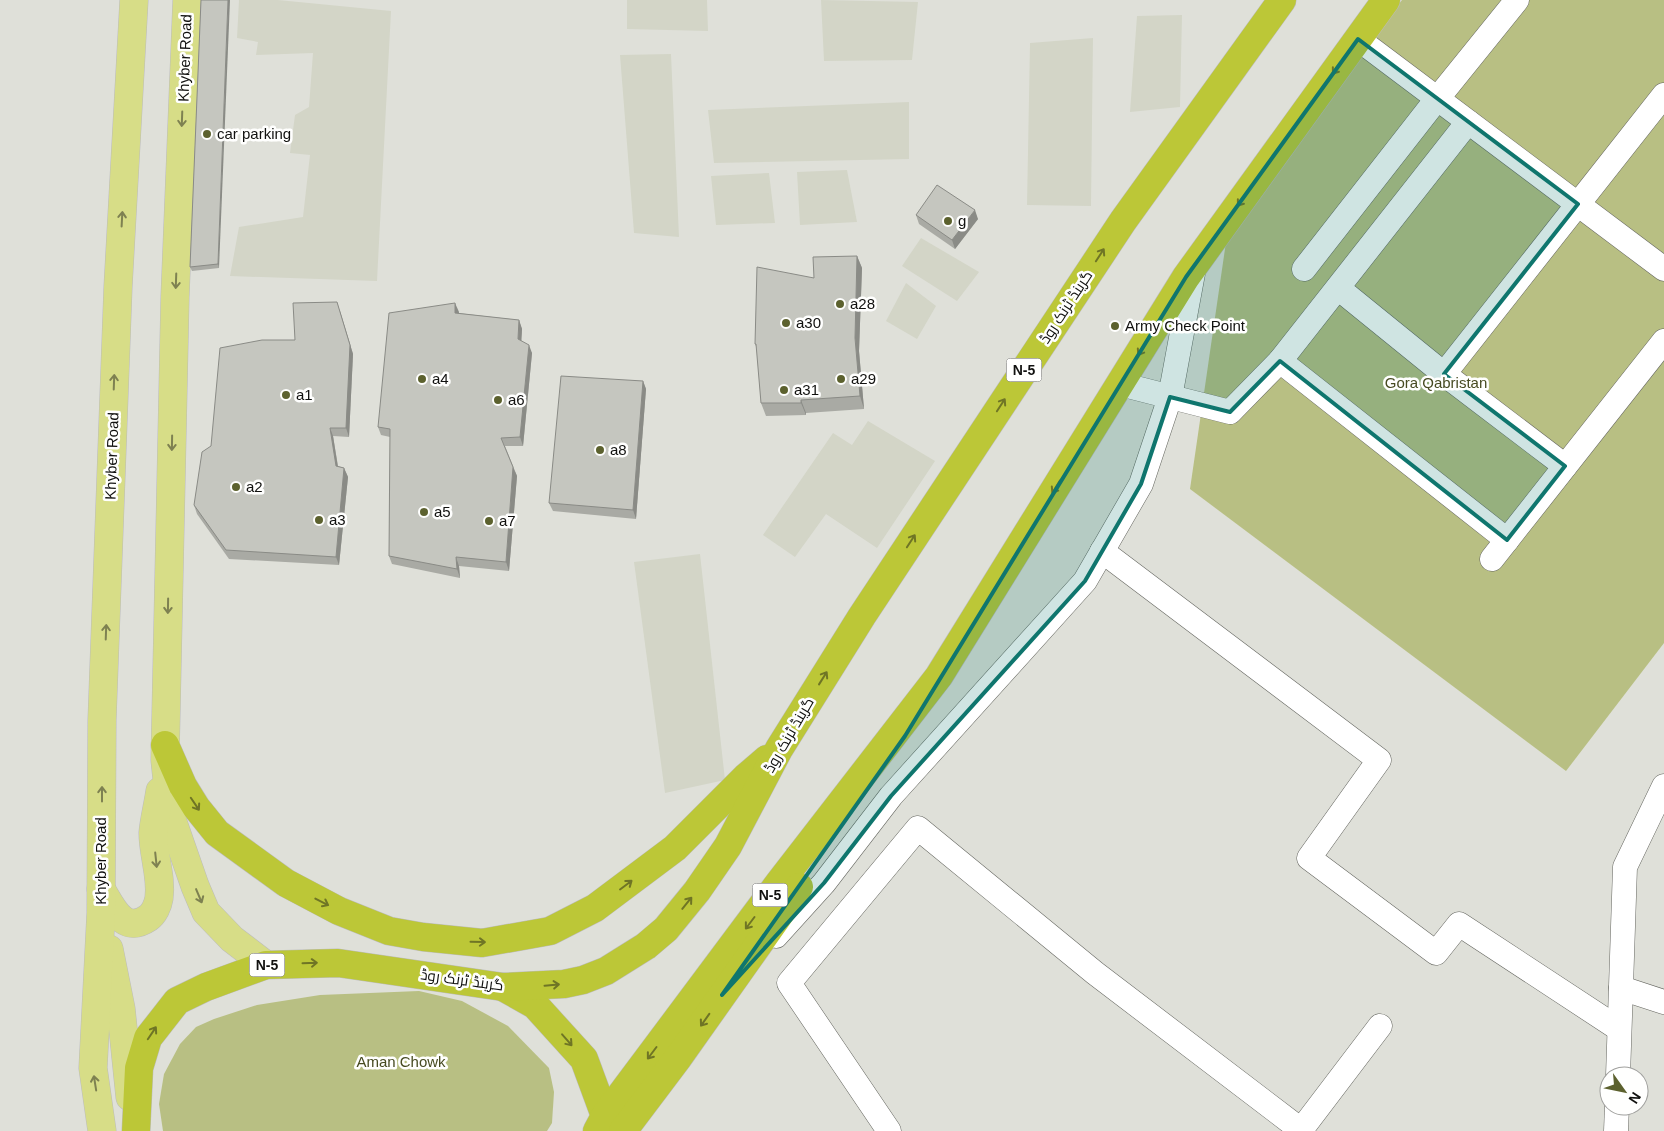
<svg xmlns="http://www.w3.org/2000/svg" width="1664" height="1131" viewBox="0 0 1664 1131" font-family="Arial,Cairo,sans-serif">
<style>
.built{fill:#d3d5c7}
.green{fill:#b8bf83}
.lines{fill:none;stroke-linecap:round;stroke-linejoin:round}
.minor-casing{stroke:#666761;stroke-width:25}
.major-casing{stroke:#bcbcbc;stroke-width:29}
.highway-casing{stroke:#bcbcbc;stroke-width:29}
.minor{stroke:#fff;stroke-width:24}
.major{stroke:#d7dd87;stroke-width:28}
.highway{stroke:#bcc737;stroke-width:28}
.wall{fill:#a9aaa4}
.shaded-wall{fill:#8a8b86}
.building{fill:#c5c6bf;stroke:#8a8b86}
.oneway{stroke:#6f7525}
.oneway2{stroke:#7e8151}
.marked{fill:#0f766e;fill-opacity:0.2;stroke:#0f766e;stroke-width:4;stroke-linejoin:round}
.poi-dot{fill:#5c612e;stroke:#fffffe;stroke-width:2}
.labels{text-anchor:middle;stroke-width:5;stroke-linejoin:round;paint-order:stroke}
.shield{fill:#fffffe;stroke:#585857;stroke-width:1}
.shield-label{font-size:14px;font-weight:bold;fill:#11110f}
.street-label{font-size:15px;fill:#11110f;stroke:#fffffe}
.poi-label{font-size:15px;fill:#11110f;stroke:#fffffe;text-anchor:start}
.park-label{font-size:15px;fill:#474b22;stroke:#fffffe}
</style>
<rect width="100%" height="100%" fill="#dfe0d9"/>
<g class="built">
<path d="M 239,0 L 278,0 L 391,11 L 377,281 L 230,276 L 239,227 L 303,217 L 310,155 L 290,153 L 295,115 L 309,107 L 313,53 L 256,55 L 258,42 L 237,38 Z"/>
<path d="M 627,0 L 707,0 L 708,31 L 627,29 Z"/>
<path d="M 821,0 L 918,2 L 912,60 L 824,61 Z"/>
<path d="M 1182,15 L 1180,107 L 1130,112 L 1137,16 Z"/>
<path d="M 1093,38 L 1091,206 L 1027,205 L 1030,43 Z"/>
<path d="M 671,54 L 679,237 L 634,233 L 620,55 Z"/>
<path d="M 909,102 L 909,159 L 714,163 L 708,110 Z"/>
<path d="M 847,170 L 857,222 L 800,225 L 797,172 Z"/>
<path d="M 769,173 L 775,223 L 716,225 L 711,176 Z"/>
<path d="M 921,238 L 979,272 L 957,301 L 902,266 Z"/>
<path d="M 906,283 L 936,306 L 917,339 L 886,321 Z"/>
<path d="M 868,421 L 935,461 L 877,548 L 826,514 L 795,557 L 763,535 L 833,433 L 852,445 Z"/>
<path d="M 700,554 L 725,780 L 665,793 L 634,562 Z"/>
</g>
<g class="green">
<path d="M 1402,0 L 1664,0 L 1664,643 L 1566,771 L 1190,489 L 1226,242 L 1291,136 Z"/>
<path d="M 419,991 L 462,1001 L 508,1026 L 549,1068 L 554,1092 L 552,1123 L 547,1131 L 163,1131 L 159,1104 L 164,1074 L 180,1044 L 196,1027 L 214,1019 L 257,1005 L 320,995 Z"/>
</g>
<g class="lines">
<g class="minor-casing">
<g id="minor">
<path d="M 1358,39 L 1664,269"/>
<path d="M 1304,269 L 1433,104 L 1517,0"/>
<path d="M 1338,288 L 1444,374 L 1565,466"/>
<path d="M 1280,361 L 1507,540"/>
<path d="M 1444,374 L 1664,95"/>
<path d="M 1120,384 L 1230,412 L 1280,361 L 1468,122"/>
<path d="M 1102,551 L 1379,760 L 1309,858 L 1436,953 L 1459,924 L 1619,1029"/>
<path d="M 1492,559 L 1664,341"/>
<path d="M 776,936 L 824,883 L 891,796 L 1085,581 L 1141,484 L 1170,397 L 1194,268"/>
<path d="M 1621,988 L 1664,1002"/>
<path d="M 1618,1076 L 1625,867 L 1664,786"/>
<path d="M 889,1131 L 789,983 L 918,828 L 1095,973 L 1301,1130 L 1380,1026"/>
<path d="M 1616,1131 L 1617,1106"/>
</g>
</g>
<g class="major-casing">
<g id="major">
<path d="M 187,0 L 175,297 L 165,760 L 171,817 L 195,886 L 206,912 L 232,939 L 266,965"/>
<path d="M 101,889 C 112,907 123,935 148,918 C 154,914 158,905 159,898 C 162,877 153,855 153,833 C 154,820 158,805 160,791"/>
<path d="M 109,949 L 121,1009 L 130,1097"/>
<path d="M 102,1131 L 93,1068 L 101,913 L 102,720 L 118,287 L 134,0"/>
</g>
</g>
<g class="highway-casing">
<g id="highway">
<path d="M 165,745 L 183,786 L 196,807 L 217,833 L 286,883 L 339,911 L 389,931 L 423,937 L 482,943 L 550,931 L 595,908 L 675,848 L 746,777 L 767,759"/>
<path d="M 503,987 L 535,1005 L 584,1059 L 605,1116"/>
<path d="M 136,1131 L 139,1068 L 148,1038 L 177,1001 L 206,987 L 266,965 L 338,963 L 503,987 L 564,984 L 583,980 L 606,971 L 646,946 L 666,929 L 697,891 L 728,846 L 779,749 L 862,616 L 1123,221 L 1282,0"/>
<path d="M 597,1131 L 605,1116 L 779,883 L 939,676 L 1186,277 L 1386,0"/>
<path d="M 623,1131 L 678,1058 L 799,887"/>
</g>
</g>
<use href="#minor" class="minor"/>
<use href="#major" class="major"/>
<use href="#highway" class="highway"/>
</g>
<g class="wall">
<path d="M 201,0 L 219,268 L 192,271 L 190,267 Z"/>
<path d="M 916,215 L 978,219 L 955,249 L 919,224 Z"/>
<path d="M 857,256 L 862,268 L 859,351 L 864,409 L 806,413 L 806,415 L 766,416 L 761,403 L 757,349 L 755,344 L 814,278 Z"/>
<path d="M 455,303 L 458,313 L 519,320 L 522,329 L 521,341 L 532,353 L 523,446 L 505,446 L 517,476 L 509,571 L 459,566 L 460,578 L 392,564 L 389,556 L 390,437 L 381,435 L 378,427 Z"/>
<path d="M 340,311 L 353,354 L 349,437 L 333,436 L 338,466 L 344,468 L 348,477 L 339,565 L 229,559 L 197,514 L 194,505 L 211,446 L 295,340 Z"/>
<path d="M 643,381 L 646,389 L 636,519 L 553,511 L 549,503 Z"/>
</g>
<g class="shaded-wall">
<path d="M 228,0 L 230,0 L 219,268 L 218,264 Z"/>
<path d="M 975,210 L 978,219 L 955,249 L 952,240 Z"/>
<path d="M 857,256 L 862,268 L 859,351 L 864,409 L 860,396 L 855,338 Z"/>
<path d="M 337,302 L 353,354 L 349,437 L 346,428 Z"/>
<path d="M 455,303 L 459,312 L 458,322 L 455,313 Z"/>
<path d="M 519,320 L 522,329 L 521,348 L 518,339 Z"/>
<path d="M 529,345 L 532,353 L 523,446 L 520,437 Z"/>
<path d="M 643,381 L 646,389 L 636,519 L 633,510 Z"/>
<path d="M 801,400 L 806,413 L 806,415 L 801,403 Z"/>
<path d="M 330,428 L 333,436 L 339,474 L 336,466 Z"/>
<path d="M 513,467 L 517,476 L 509,571 L 506,562 Z"/>
<path d="M 344,468 L 348,477 L 339,565 L 336,557 Z"/>
<path d="M 456,557 L 459,566 L 460,578 L 457,569 Z"/>
</g>
<g class="building">
<path d="M 201,0 L 228,0 L 218,264 L 190,267 Z"/>
<path d="M 937,185 L 975,210 L 952,240 L 916,215 Z"/>
<path d="M 857,256 L 855,338 L 860,396 L 801,400 L 801,403 L 761,403 L 756,344 L 755,344 L 757,267 L 814,278 L 813,257 Z"/>
<path d="M 337,302 L 350,345 L 346,428 L 330,428 L 336,466 L 344,468 L 336,557 L 226,550 L 194,505 L 202,452 L 211,446 L 220,348 L 262,340 L 295,340 L 293,303 Z"/>
<path d="M 455,303 L 455,313 L 519,320 L 518,339 L 529,345 L 520,437 L 501,438 L 513,467 L 506,562 L 456,557 L 457,569 L 389,556 L 390,429 L 378,427 L 389,313 Z"/>
<path d="M 561,376 L 643,381 L 633,510 L 549,503 Z"/>
</g>
<defs><path id="oneway-shaft" d="M-6 0H5M1.5-3L5.5 0L1.5 3" fill="none" stroke-width="1.6" stroke-linecap="round" stroke-linejoin="round" transform="scale(1.25)"/></defs>
<g class="oneway">
<use href="#oneway-shaft" transform="translate(1337 68) rotate(126)"/>
<use href="#oneway-shaft" transform="translate(1242 200) rotate(126)"/>
<use href="#oneway-shaft" transform="translate(1100 255) rotate(-57)"/>
<use href="#oneway-shaft" transform="translate(1142 349) rotate(122)"/>
<use href="#oneway-shaft" transform="translate(1001 405) rotate(-57)"/>
<use href="#oneway-shaft" transform="translate(1056 487) rotate(122)"/>
<use href="#oneway-shaft" transform="translate(911 541) rotate(-57)"/>
<use href="#oneway-shaft" transform="translate(823 678) rotate(-58)"/>
<use href="#oneway-shaft" transform="translate(195 804) rotate(56)"/>
<use href="#oneway-shaft" transform="translate(626 885) rotate(-37)"/>
<use href="#oneway-shaft" transform="translate(322 902) rotate(27)"/>
<use href="#oneway-shaft" transform="translate(687 903) rotate(-51)"/>
<use href="#oneway-shaft" transform="translate(750 923) rotate(127)"/>
<use href="#oneway-shaft" transform="translate(478 942) rotate(1)"/>
<use href="#oneway-shaft" transform="translate(310 963) rotate(-2)"/>
<use href="#oneway-shaft" transform="translate(552 985) rotate(-5)"/>
<use href="#oneway-shaft" transform="translate(705 1020) rotate(125)"/>
<use href="#oneway-shaft" transform="translate(152 1033) rotate(-56)"/>
<use href="#oneway-shaft" transform="translate(567 1040) rotate(49)"/>
<use href="#oneway-shaft" transform="translate(652 1053) rotate(127)"/>
</g>
<g class="oneway2">
<use href="#oneway-shaft" transform="translate(182 119) rotate(92)"/>
<use href="#oneway-shaft" transform="translate(122 219) rotate(-87)"/>
<use href="#oneway-shaft" transform="translate(176 281) rotate(92)"/>
<use href="#oneway-shaft" transform="translate(114 382) rotate(-88)"/>
<use href="#oneway-shaft" transform="translate(172 443) rotate(91)"/>
<use href="#oneway-shaft" transform="translate(168 606) rotate(91)"/>
<use href="#oneway-shaft" transform="translate(106 632) rotate(-88)"/>
<use href="#oneway-shaft" transform="translate(102 794) rotate(-90)"/>
<use href="#oneway-shaft" transform="translate(156 860) rotate(84)"/>
<use href="#oneway-shaft" transform="translate(199 896) rotate(67)"/>
<use href="#oneway-shaft" transform="translate(95 1083) rotate(-99)"/>
</g>
<path class="marked" d="M 1358,39 L 1578,204 L 1444,374 L 1565,466 L 1507,540 L 1280,361 L 1230,412 L 1170,397 L 1141,484 L 1085,581 L 891,796 L 824,883 L 722,995 L 905,736 L 1186,277 Z"/>
<g class="poi-dot">
<circle cx="207" cy="134" r="5"/>
<circle cx="948" cy="221" r="5"/>
<circle cx="840" cy="304" r="5"/>
<circle cx="786" cy="323" r="5"/>
<circle cx="1115" cy="326" r="5"/>
<circle cx="422" cy="379" r="5"/>
<circle cx="841" cy="379" r="5"/>
<circle cx="784" cy="390" r="5"/>
<circle cx="286" cy="395" r="5"/>
<circle cx="498" cy="400" r="5"/>
<circle cx="600" cy="450" r="5"/>
<circle cx="236" cy="487" r="5"/>
<circle cx="424" cy="512" r="5"/>
<circle cx="319" cy="520" r="5"/>
<circle cx="489" cy="521" r="5"/>
</g>
<g class="labels">
<g class="shield">
<rect x="1006.5" y="358.5" width="35" height="23" rx="4"/>
<rect x="752.5" y="883.5" width="35" height="23" rx="4"/>
<rect x="249.5" y="953.5" width="35" height="23" rx="4"/>
</g>
<g class="shield-label">
<text x="1024" y="375">N-5</text>
<text x="770" y="900">N-5</text>
<text x="267" y="970">N-5</text>
</g>
<g class="street-label">
<text transform="translate(185 58) rotate(-88)" y="5">Khyber Road</text>
<text transform="translate(1066 307) rotate(-57)" y="5">گرینڈ ٹرنک روڈ</text>
<text transform="translate(112 456) rotate(-88)" y="5">Khyber Road</text>
<text transform="translate(789 735) rotate(-60)" y="5">گرینڈ ٹرنک روڈ</text>
<text transform="translate(101 861) rotate(-90)" y="5">Khyber Road</text>
<text transform="translate(462 980) rotate(8)" y="5">گرینڈ ٹرنک روڈ</text>
</g>
<g class="poi-label">
<text x="217" y="139">car parking</text>
<text x="958" y="226">g</text>
<text x="850" y="309">a28</text>
<text x="796" y="328">a30</text>
<text x="1125" y="331">Army Check Point</text>
<text x="432" y="384">a4</text>
<text x="851" y="384">a29</text>
<text x="794" y="395">a31</text>
<text x="296" y="400">a1</text>
<text x="508" y="405">a6</text>
<text x="610" y="455">a8</text>
<text x="246" y="492">a2</text>
<text x="434" y="517">a5</text>
<text x="329" y="525">a3</text>
<text x="499" y="526">a7</text>
</g>
<g class="park-label">
<text x="1436" y="388">Gora Qabristan</text>
<text x="401" y="1067">Aman Chowk</text>
</g>
</g>
<g transform="translate(1624 1091) rotate(123)"><circle r="24" fill="#fffffe" stroke="#a0a09e"/>
<path d="M0-4L9 19L0 12L-9 19Z" fill="#5c612e"/>
<text y="-8" font-size="14" font-weight="bold" text-anchor="middle" fill="#11110f">N</text>
</g>
</svg>
